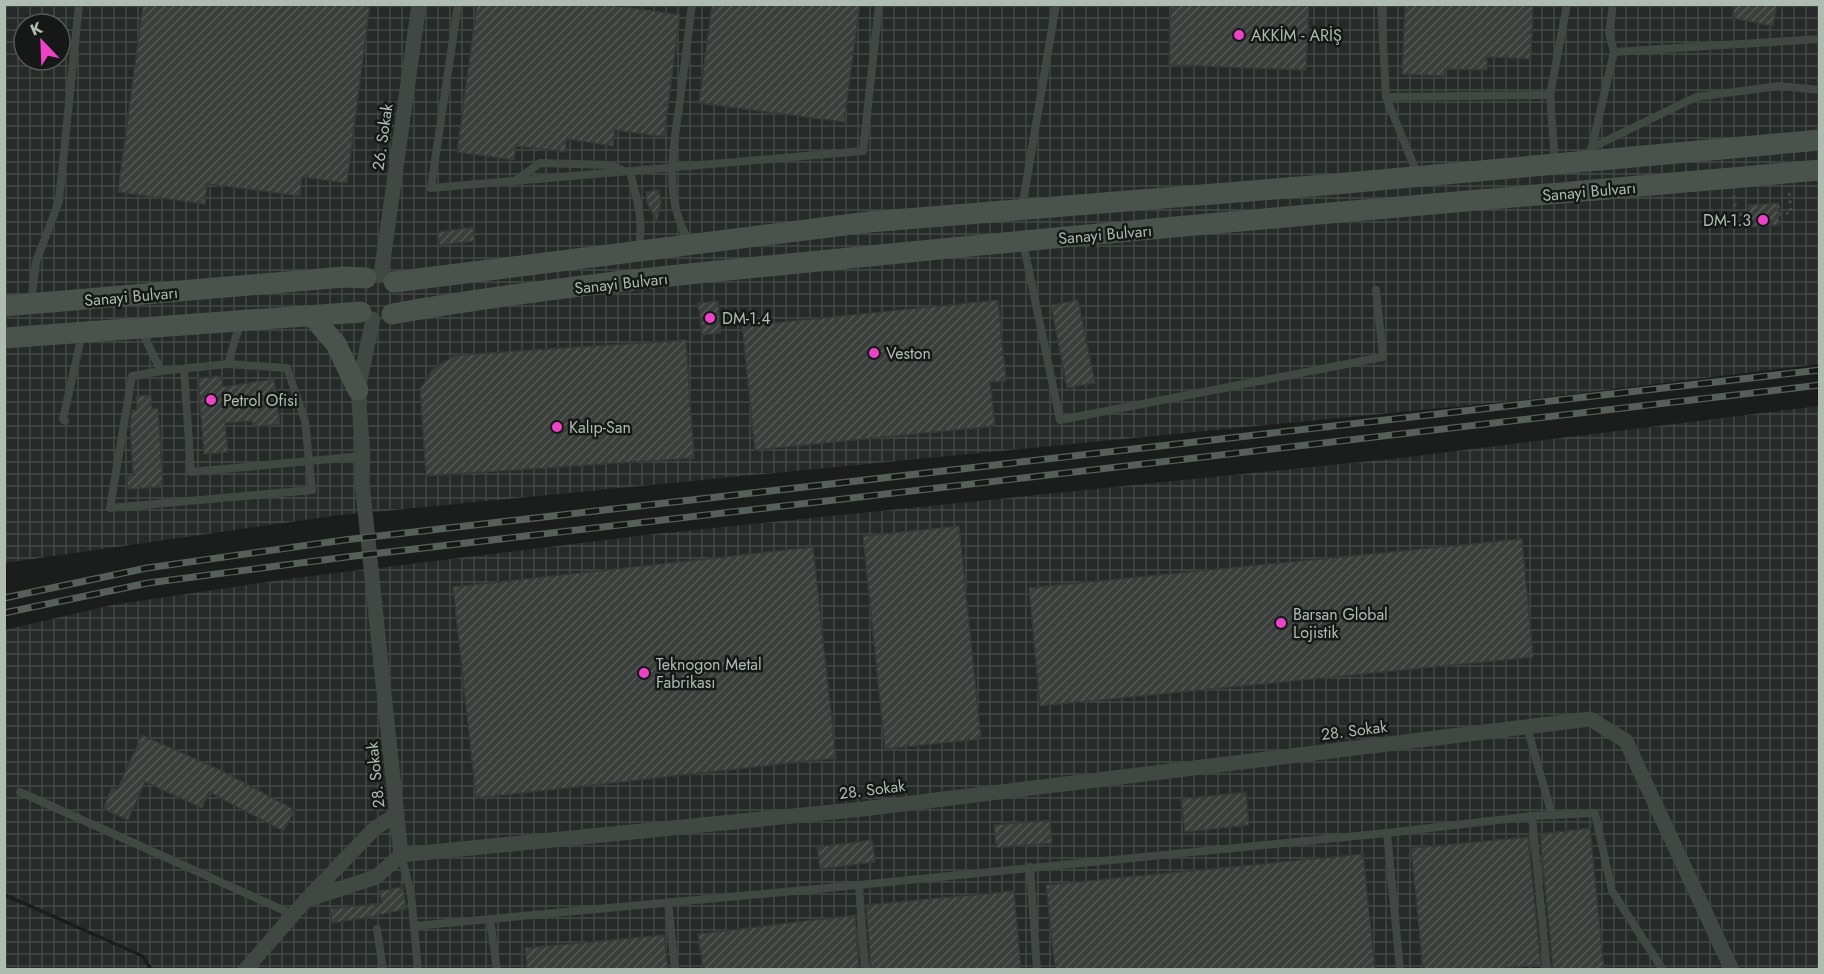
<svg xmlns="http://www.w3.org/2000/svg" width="1824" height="974" viewBox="0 0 1824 974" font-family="Jost,sans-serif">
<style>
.industrial{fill:url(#industrial-grid);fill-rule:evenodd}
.building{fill:url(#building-hatch);stroke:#353937;stroke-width:1.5}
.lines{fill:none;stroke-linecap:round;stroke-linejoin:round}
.path{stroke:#444b46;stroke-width:3;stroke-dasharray:3 4.5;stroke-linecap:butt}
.service{stroke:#414743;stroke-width:8}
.minor{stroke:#414743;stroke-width:15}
.secondary{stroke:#4a524c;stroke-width:21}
.rail-casing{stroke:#575f59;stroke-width:7}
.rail{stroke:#151817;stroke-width:4.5;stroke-dasharray:14;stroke-linecap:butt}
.poi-dot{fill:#ec43c6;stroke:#151817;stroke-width:2}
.labels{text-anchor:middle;stroke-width:5;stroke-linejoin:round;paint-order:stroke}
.poi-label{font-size:16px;fill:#aebcb1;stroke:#151817;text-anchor:start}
.street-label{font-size:16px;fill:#aebcb1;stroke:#151817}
</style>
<defs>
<pattern id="industrial-grid" width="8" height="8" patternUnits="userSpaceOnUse" patternTransform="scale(1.5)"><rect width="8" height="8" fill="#262a28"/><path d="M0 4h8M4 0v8" fill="none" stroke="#434745"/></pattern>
<pattern id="building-hatch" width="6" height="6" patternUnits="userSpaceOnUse" patternTransform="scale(1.5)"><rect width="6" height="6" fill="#3b3f3c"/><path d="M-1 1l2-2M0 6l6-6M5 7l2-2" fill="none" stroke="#555956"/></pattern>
</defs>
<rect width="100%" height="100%" fill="#1a1d1c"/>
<g class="industrial">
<path d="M 4,5 L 1819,5 L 1819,364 L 1524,400 L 333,516 L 5,563 ZM 24,24 L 60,24 L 60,60 L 24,60 Z"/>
<path d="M 1819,406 L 1819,969 L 153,969 L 144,955 L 5,893 L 4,630 L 112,605 L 295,578 L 654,534 L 1400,458 Z"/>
<path d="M 5,897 L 141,957 L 149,969 L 5,969 Z"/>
</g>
<g class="building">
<path d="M 143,4 L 370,4 L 347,183 L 302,177 L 300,196 L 207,184 L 205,204 L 118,192 Z"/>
<path d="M 477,4 L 604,4 L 680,15 L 664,137 L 615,130 L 613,146 L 567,139 L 565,152 L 516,146 L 514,160 L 457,152 Z"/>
<path d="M 712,4 L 860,4 L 844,122 L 699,103 Z"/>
<path d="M 1171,4 L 1309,4 L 1306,70 L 1169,65 Z"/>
<path d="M 1405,4 L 1533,4 L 1531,59 L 1487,57 L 1487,70 L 1445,69 L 1445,76 L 1402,74 Z"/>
<path d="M 1735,4 L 1777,4 L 1773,26 L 1732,18 Z"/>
<path d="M 659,190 L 661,201 L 657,221 L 647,203 L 646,192 Z"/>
<path d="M 1778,203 L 1779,225 L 1749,227 L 1748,205 Z"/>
<path d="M 473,227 L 475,241 L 439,245 L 437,232 Z"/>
<path d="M 998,300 L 1006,381 L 990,382 L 995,426 L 755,450 L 742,326 Z"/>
<path d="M 1078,300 L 1095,383 L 1067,388 L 1051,305 Z"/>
<path d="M 718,301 L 721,333 L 702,335 L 698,303 Z"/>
<path d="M 686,340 L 694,458 L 426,476 L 420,389 L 433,369 L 456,355 Z"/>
<path d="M 222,376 L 223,387 L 274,379 L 280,424 L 253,427 L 252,421 L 225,423 L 228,452 L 204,454 L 198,378 Z"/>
<path d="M 151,395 L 152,409 L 158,408 L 163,487 L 127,489 L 127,476 L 133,475 L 130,426 L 132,410 L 137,410 L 136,396 Z"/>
<path d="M 959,526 L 981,739 L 885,749 L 863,536 Z"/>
<path d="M 1522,539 L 1533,657 L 1040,706 L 1029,588 Z"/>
<path d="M 813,547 L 836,758 L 476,798 L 453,587 Z"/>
<path d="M 142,735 L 220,770 L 295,810 L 283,831 L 209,792 L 202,808 L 145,782 L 128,820 L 103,809 L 112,787 L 117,790 Z"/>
<path d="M 1246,792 L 1249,825 L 1185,832 L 1181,799 Z"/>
<path d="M 1050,820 L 1052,843 L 996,848 L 994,825 Z"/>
<path d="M 1590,828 L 1604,969 L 1553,969 L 1540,834 Z"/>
<path d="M 1528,837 L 1541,965 L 1496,969 L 1423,969 L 1411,848 Z"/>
<path d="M 872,840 L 875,862 L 820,869 L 817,847 Z"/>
<path d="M 1363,854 L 1375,969 L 1055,969 L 1046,885 Z"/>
<path d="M 403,887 L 406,909 L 366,918 L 332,923 L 330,909 L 382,903 L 379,891 Z"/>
<path d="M 1014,891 L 1021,969 L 871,969 L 866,905 Z"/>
<path d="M 855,915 L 859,969 L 703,969 L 698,934 Z"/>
<path d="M 664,935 L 668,969 L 527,969 L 525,948 Z"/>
</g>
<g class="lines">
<g class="path">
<path d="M 1734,196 L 1736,215 L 1748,214"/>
<path d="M 1778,205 L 1780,214 L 1791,213 L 1789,189"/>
</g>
<g class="service">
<path d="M 458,4 L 431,188 L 863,151 L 879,4"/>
<path d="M 1381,4 L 1386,97 L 1418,176"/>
<path d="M 1614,52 L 1820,39"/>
<path d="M 1550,95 L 1555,163"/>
<path d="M 1386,97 L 1550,95 L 1567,4"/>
<path d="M 1591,148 L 1696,97 L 1779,86 L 1820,90"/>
<path d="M 1591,151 L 1614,52 L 1609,33 L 1613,4"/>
<path d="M 630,171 C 636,197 645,223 638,249"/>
<path d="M 516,180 L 540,163 L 610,165 L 624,171"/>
<path d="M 1022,208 L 1056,4"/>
<path d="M 689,241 C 663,198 673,149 680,101 C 684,69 688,37 692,4"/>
<path d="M 1023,242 L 1060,420 L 1383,357 L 1376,290"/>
<path d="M 31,303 L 36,262 L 59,201 L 79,4"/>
<path d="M 141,330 L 161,371 L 228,364 L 236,336 L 242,324"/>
<path d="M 184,369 L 191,472 L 363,456"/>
<path d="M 161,371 L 132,376 L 110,508 L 312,490 L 305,421 L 287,368 L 228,364"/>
<path d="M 65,421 L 63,419 L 82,334"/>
<path d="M 1527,727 L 1552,815"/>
<path d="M 20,792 L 294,915"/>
<path d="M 1532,816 L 1547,970"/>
<path d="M 1387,833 L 1400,970"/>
<path d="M 401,855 L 411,894 L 418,970"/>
<path d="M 1030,867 L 1037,970"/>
<path d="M 859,885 L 865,970"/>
<path d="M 668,902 L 675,970"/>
<path d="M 490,919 L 497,970"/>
<path d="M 414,926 L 859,885 L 1387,833 L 1532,816 L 1595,813 L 1612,891 L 1663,970"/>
<path d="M 377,929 L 383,970"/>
</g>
<g class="minor">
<path d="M 381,275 L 419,4"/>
<path d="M 373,319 L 358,390 L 363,456 L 362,482 L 401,855 L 863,809 L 1590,719 L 1626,741 L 1732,970"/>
<path d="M 397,814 L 374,829 L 306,900 L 376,877 L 401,855"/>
<path d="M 245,970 L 306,900"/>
</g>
<g class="secondary">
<path d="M 394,282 L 869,222 L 1324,185 L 1820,140"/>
<path d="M 4,306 L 344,277 L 366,278"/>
<path d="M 392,314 C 560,284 731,270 900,253 C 1206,222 1513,198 1820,170"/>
<path d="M 312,316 L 336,344 L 358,390"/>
<path d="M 4,338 L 361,312"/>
</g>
<g class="rail-casing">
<g id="rail">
<path d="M 4,598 L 147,568 L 344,540 L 1820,370"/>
<path d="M 4,613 L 148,583 L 346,557 L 1820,385"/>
</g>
</g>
<use href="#rail" class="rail"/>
</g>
<g class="poi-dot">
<circle cx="1239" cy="35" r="6"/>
<circle cx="1763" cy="220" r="6"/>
<circle cx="710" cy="318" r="6"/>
<circle cx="874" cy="353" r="6"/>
<circle cx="211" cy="400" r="6"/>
<circle cx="557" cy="427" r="6"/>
<circle cx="1281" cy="623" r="6"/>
<circle cx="644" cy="673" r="6"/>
</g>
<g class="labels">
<g class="poi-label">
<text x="1251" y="41">AKKİM - ARİŞ</text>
<text x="1751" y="226" text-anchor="end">DM-1.3</text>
<text x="722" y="324">DM-1.4</text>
<text x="886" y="359">Veston</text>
<text x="223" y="406">Petrol Ofisi</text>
<text x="569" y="433">Kalıp-San</text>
<text x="1293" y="620">Barsan Global<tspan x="1293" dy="18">Lojistik</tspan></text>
<text x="656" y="670">Teknogon Metal<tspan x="656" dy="18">Fabrikası</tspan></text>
</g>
<g class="street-label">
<text transform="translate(382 137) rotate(-82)" y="6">26. Sokak</text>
<text transform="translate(1589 191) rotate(-5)" y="6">Sanayi Bulvarı</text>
<text transform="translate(1105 234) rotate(-5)" y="6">Sanayi Bulvarı</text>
<text transform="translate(621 283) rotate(-6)" y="6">Sanayi Bulvarı</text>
<text transform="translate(131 296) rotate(-5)" y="6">Sanayi Bulvarı</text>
<text transform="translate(1354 730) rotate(-7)" y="6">28. Sokak</text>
<text transform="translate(375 775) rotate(-96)" y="6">28. Sokak</text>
<text transform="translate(872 789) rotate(-7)" y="6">28. Sokak</text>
</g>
</g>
<rect width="1824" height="974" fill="none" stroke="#aebcb1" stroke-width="12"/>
<g transform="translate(42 42) rotate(337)"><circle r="28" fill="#151817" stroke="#525a55" stroke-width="1.5"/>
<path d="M0-4.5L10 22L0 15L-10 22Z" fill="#ec43c6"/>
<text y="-9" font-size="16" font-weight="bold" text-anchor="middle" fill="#aebcb1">K</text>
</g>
</svg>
